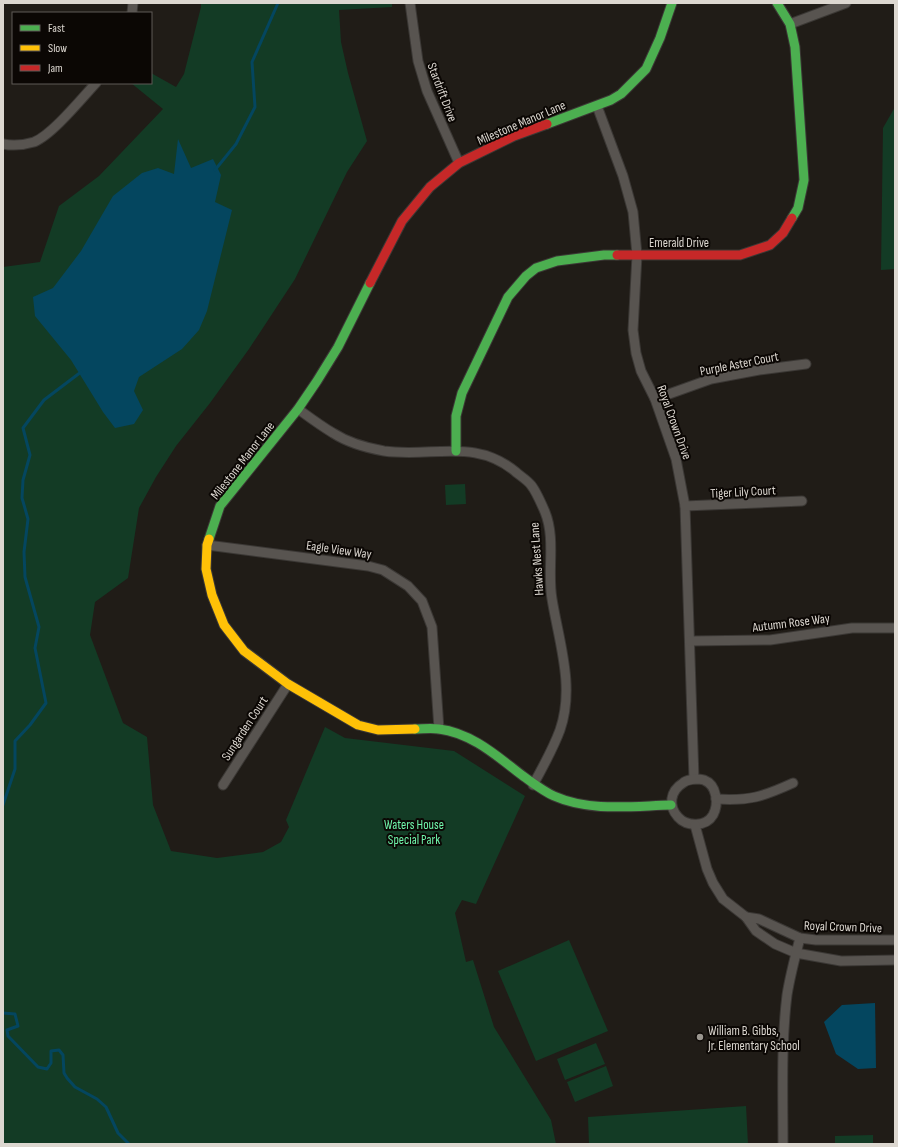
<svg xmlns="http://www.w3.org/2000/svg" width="898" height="1147" viewBox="0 0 898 1147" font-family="'Sofia Sans Condensed',sans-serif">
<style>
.green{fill:#133b25}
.water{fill:#04465f}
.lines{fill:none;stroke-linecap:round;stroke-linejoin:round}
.stream{stroke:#04465f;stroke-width:3}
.street-casing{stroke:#3b3835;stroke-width:11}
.fast-casing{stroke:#3b3835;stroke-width:11}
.slow-casing{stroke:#3b3835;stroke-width:11}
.jam-casing{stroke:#3b3835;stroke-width:11}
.street{stroke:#585450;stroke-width:9}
.fast{stroke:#4caf50;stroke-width:9}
.slow{stroke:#ffc107;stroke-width:9}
.jam{stroke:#c62828;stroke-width:9}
.poi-dot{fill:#9a968f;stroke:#0b0704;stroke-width:1.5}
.labels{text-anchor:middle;stroke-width:4;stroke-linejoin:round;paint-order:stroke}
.street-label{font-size:13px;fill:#dcd7d0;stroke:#0b0704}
.park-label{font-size:13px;fill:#70f7ac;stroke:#0b0704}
.poi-label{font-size:13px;fill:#dcd7d0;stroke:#0b0704;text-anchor:start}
</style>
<rect width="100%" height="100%" fill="#201c17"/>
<g class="green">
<path d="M 201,3 L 392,3 L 392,7 L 339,10 L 341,42 L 348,73 L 367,141 L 347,172 L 295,279 L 249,349 L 210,403 L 176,446 L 156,477 L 139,508 L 128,578 L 95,602 L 90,635 L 123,723 L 147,737 L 153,805 L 171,851 L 217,858 L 263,852 L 281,842 L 289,827 L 286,820 L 325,727 L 345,738 L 454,751 L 525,796 L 476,904 L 462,900 L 455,913 L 466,962 L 473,960 L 494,1027 L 551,1120 L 556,1144 L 3,1144 L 3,267 L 40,262 L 59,206 L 99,176 L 163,109 L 131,83 L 151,83 L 151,73 L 176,87 L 184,74 L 201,7 Z"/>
<path d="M 895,107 L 895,269 L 881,270 L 883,128 Z"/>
<path d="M 465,484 L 466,504 L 446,505 L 445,485 Z"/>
<path d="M 569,940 L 608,1031 L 536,1061 L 498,971 Z"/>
<path d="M 596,1043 L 605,1064 L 565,1080 L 557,1059 Z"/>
<path d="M 606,1066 L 613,1086 L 575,1102 L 567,1082 Z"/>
<path d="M 746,1106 L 748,1144 L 589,1144 L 588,1117 Z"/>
<path d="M 873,1135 L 873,1144 L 835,1144 L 835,1136 Z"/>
</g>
<g class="water">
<path d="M 178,139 L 191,168 L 213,159 L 221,175 L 215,202 L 232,210 L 207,311 L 199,330 L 182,349 L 139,377 L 134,391 L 143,410 L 134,424 L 115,428 L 103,412 L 71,360 L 35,316 L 33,297 L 53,288 L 81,251 L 113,196 L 142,173 L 158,168 L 174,174 Z"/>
<path d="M 875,1003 L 876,1068 L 858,1069 L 836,1054 L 824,1022 L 842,1005 Z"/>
</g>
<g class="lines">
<g class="stream">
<path d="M 215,170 L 236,144 L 255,107 L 252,62 L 278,3"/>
<path d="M 3,805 L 15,769 L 15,741 L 30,725 L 46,703 L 35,648 L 39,627 L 25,577 L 24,552 L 28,519 L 22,498 L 23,480 L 30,455 L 23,428 L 44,400 L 81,372"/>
<path d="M 3,1013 L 15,1014 L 18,1026 L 7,1030 L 8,1036 L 38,1067 L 47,1069 L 51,1063 L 51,1051 L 59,1050 L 63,1055 L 64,1073 L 67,1078 L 75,1087 L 97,1099 L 106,1107 L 118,1133 L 129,1144"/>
</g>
<g class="street-casing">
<g id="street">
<path d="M 410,3 L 418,61 L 427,91 L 459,163"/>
<path d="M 132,13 L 133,3"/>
<path d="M 790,24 L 846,3"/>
<path d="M 597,106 L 623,176 L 633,212 L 637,255 L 633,330 L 636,353 L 641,371 L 655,399 L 676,459 L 685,506 L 694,779"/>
<path d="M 3,144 C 13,146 24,145 34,142 C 52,135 82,98 96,83"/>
<path d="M 655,399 L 711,379 L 759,370 L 806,364"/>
<path d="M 298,409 C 309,417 321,426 333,433 C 347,442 367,448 384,451 C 432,458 476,437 517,473 C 522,477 528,481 531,485 C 536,491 542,505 545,512 C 556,539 547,571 552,599 C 559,642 575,687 560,730 C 553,749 543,767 533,785"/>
<path d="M 685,506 L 802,501"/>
<path d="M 207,545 L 368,566 L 383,570 L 408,586 L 422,601 L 432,627 L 439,729"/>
<path d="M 690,641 L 770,640 L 852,628 L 895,628"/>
<path d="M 694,779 C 697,779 701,779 704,780 C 717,785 719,804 713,815 C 706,827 687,827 678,817 C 668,806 670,791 683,783 C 686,780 691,780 694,779 Z"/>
<path d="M 223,785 L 288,684"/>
<path d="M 716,799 C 750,801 762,797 793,783"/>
<path d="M 695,825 L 707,869 L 713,883 L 723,899 L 746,917 L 756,931 L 775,944 L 796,953 L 841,961 L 895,960"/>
<path d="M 746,917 L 759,919 L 800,938 L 816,940 L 895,940"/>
<path d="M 783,1144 C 783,1094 781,1044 787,995 C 790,976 795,957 800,938"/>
</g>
</g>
<g class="fast-casing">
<g id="fast">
<path d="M 777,3 L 790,24 L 795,47 L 804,180 L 798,208 L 792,218"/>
<path d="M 547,124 L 611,100 L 621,94 L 646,69 L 660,38 L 672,3"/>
<path d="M 456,451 L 456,416 L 462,393 L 508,297 L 526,276 L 536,268 L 557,261 L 604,255 L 617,255"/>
<path d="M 209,539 L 220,506 L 298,409 L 317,381 L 338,347 L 370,283"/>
<path d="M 415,729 C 422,729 431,728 439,729 C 472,733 498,757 523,776 C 533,783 543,791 554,796 C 590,812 632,806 671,805"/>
</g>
</g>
<g class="slow-casing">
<path id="slow" d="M 209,539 L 207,545 L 206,569 L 212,595 L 224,625 L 244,651 L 288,684 L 358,725 L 378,730 L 415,729"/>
</g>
<g class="jam-casing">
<g id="jam">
<path d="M 617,255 L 740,255 L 770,245 L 783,233 L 792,218"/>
<path d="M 370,283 L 402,221 L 430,187 L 459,163 L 514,136 L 547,124"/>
</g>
</g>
<use href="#street" class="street"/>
<use href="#fast" class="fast"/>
<use href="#slow" class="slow"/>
<use href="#jam" class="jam"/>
</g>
<circle class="poi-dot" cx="700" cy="1037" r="4"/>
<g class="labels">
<g class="street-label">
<text transform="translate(443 92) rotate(69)" y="5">Stardrift Drive</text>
<text transform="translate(521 122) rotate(-23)" y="5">Milestone Manor Lane</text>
<text x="679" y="247">Emerald Drive</text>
<text transform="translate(739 363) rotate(-11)" y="5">Purple Aster Court</text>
<text transform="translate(675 422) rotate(70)" y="5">Royal Crown Drive</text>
<text transform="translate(242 460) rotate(-52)" y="5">Milestone Manor Lane</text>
<text transform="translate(743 491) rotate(-3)" y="5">Tiger Lily Court</text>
<text transform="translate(339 549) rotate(8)" y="5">Eagle View Way</text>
<text transform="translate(536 559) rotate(-94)" y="5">Hawks Nest Lane</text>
<text transform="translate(791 622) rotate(-7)" y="5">Autumn Rose Way</text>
<text transform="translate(244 728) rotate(-57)" y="5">Sungarden Court</text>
<text transform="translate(843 926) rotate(2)" y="5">Royal Crown Drive</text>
</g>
<g class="park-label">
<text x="414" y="829">Waters House<tspan x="414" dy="15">Special Park</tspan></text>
</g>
<g class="poi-label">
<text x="708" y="1035">William B. Gibbs,<tspan x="708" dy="15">Jr. Elementary School</tspan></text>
</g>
</g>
<rect width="898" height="1147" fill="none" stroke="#dcd7d0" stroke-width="8"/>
<rect x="12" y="12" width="140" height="72" fill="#0b0704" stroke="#5f5a56"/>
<rect x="20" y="25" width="20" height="6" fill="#4caf50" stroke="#5f5a56"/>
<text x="48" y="32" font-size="12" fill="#dcd7d0">Fast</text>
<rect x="20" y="45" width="20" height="6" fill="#ffc107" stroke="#5f5a56"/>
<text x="48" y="52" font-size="12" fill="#dcd7d0">Slow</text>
<rect x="20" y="65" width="20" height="6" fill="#c62828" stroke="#5f5a56"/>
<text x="48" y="72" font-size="12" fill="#dcd7d0">Jam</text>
</svg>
